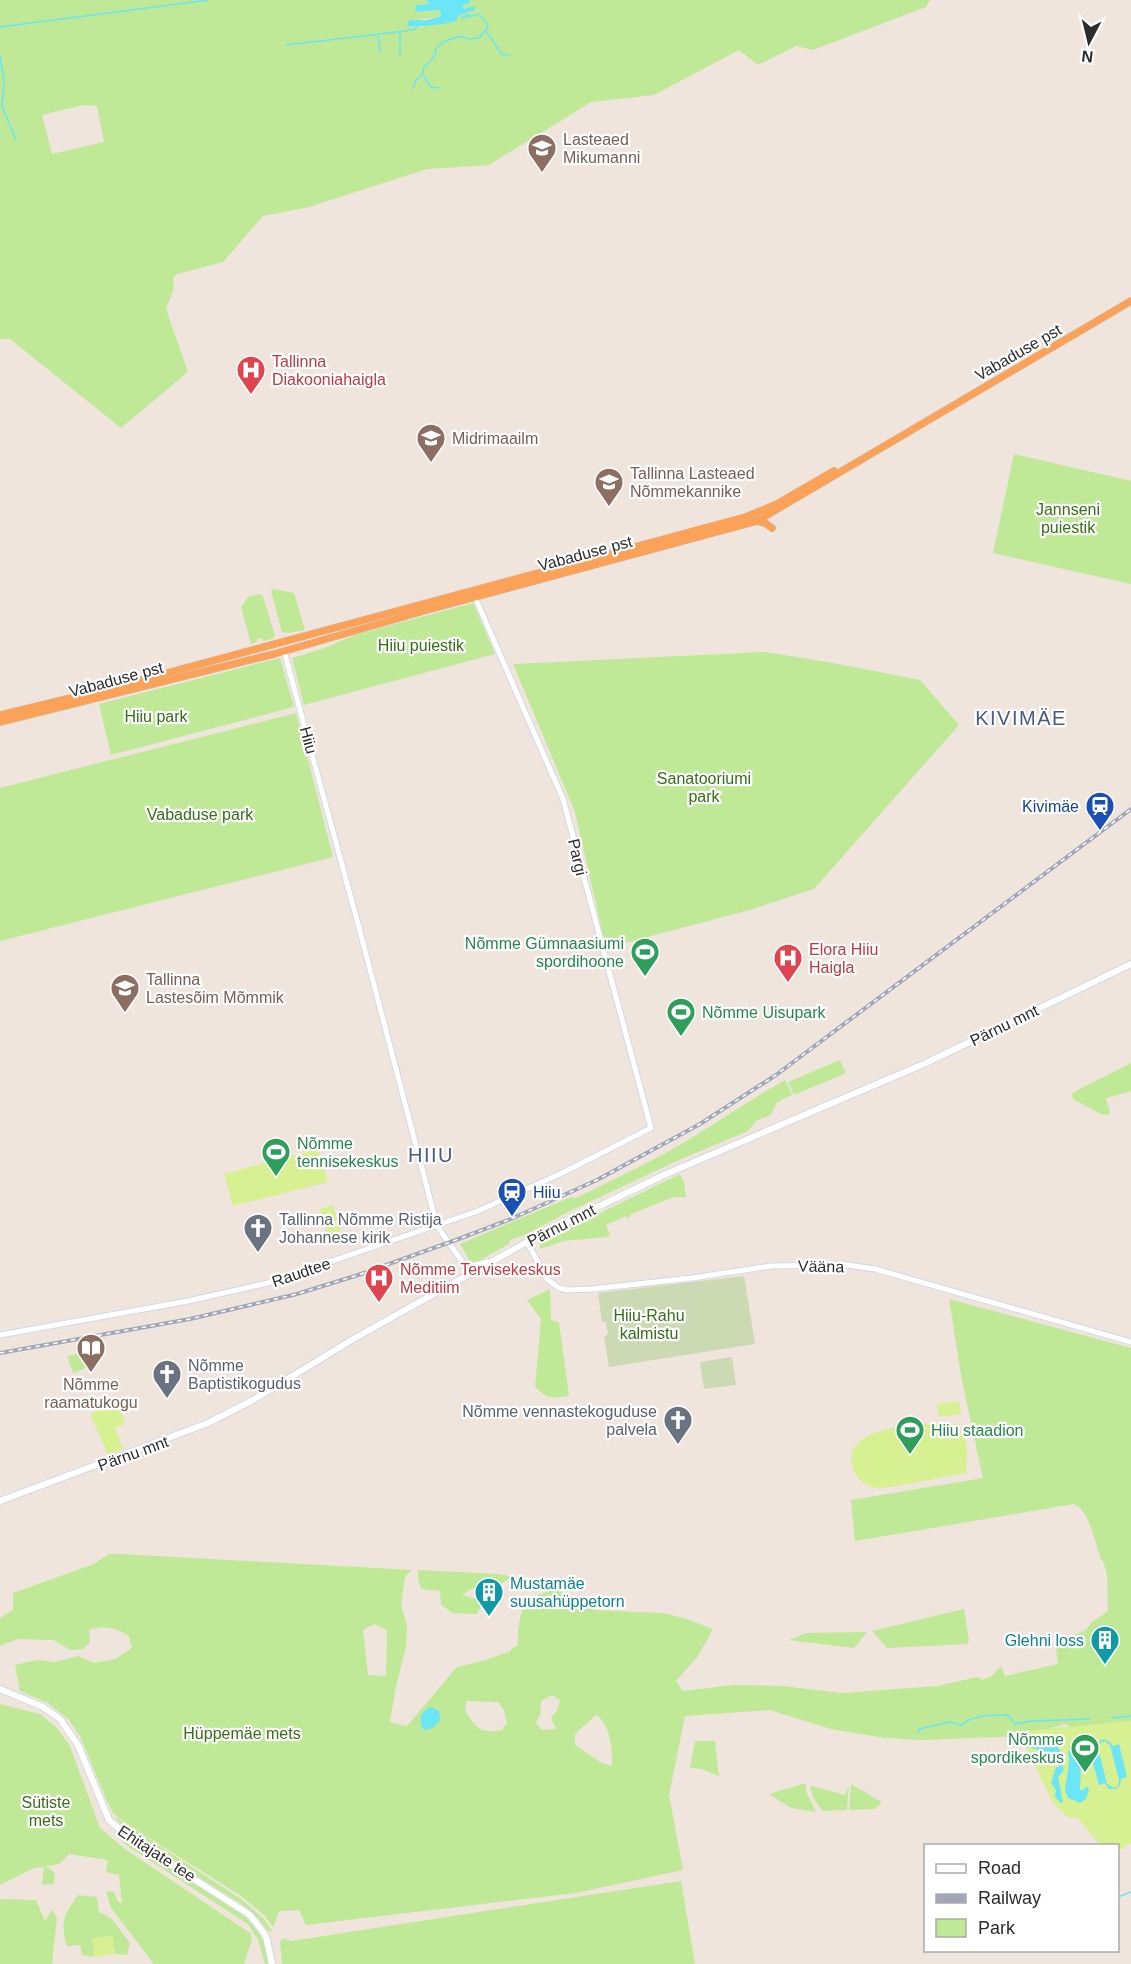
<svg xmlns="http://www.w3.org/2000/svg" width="1131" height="1964" viewBox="0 0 1131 1964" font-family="Arial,sans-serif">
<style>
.green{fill:#bfe996;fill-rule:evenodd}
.cemetery{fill:#ccdab3}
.pitch{fill:#d6f092}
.water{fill:#6ae6f7;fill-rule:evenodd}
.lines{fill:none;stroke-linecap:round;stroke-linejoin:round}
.stream{stroke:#6ae6f7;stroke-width:1.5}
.tertiary-casing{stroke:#d2d9e5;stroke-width:7}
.secondary-casing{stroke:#d2d9e5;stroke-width:8}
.trunk-casing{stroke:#c8c8c8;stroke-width:8}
.tertiary{stroke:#fff;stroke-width:5}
.secondary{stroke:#fff;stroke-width:6}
.trunk{stroke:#fca258;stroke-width:7}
.rail-casing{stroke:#9fa7b8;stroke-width:4}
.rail{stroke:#fff;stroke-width:1.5;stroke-dasharray:4.5;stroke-linecap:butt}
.labels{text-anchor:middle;stroke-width:4.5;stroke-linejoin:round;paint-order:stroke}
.education-label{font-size:16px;fill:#785e54;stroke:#fff;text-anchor:start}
.street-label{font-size:16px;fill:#2c2c2c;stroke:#fff}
.health-label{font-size:16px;fill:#be3a42;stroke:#fff;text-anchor:start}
.park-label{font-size:16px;fill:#357015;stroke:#fff}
.transit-label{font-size:16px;fill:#164399;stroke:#fff;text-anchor:end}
.leisure-label{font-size:16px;fill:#27864d;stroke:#fff;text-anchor:start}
.worship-label{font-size:16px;fill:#5b616d;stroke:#fff;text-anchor:start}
.culture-label{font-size:16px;fill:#0d838f;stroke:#fff;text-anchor:start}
.quarter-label{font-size:20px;letter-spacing:1.5px;fill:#495b80;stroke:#fff}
</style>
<rect width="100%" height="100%" fill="#efe5dd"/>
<g class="green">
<path d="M 0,0 L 425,0 L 431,5 L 423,12 L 440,10 L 441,16 C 428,19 418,18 407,25 L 421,27 L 457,21 L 458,15 L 465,9 L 463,5 L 470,3 L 470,0 L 930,0 L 926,7 L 813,50 L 796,46 L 758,65 L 739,50 L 654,95 L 591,102 L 489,165 L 427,169 L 309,207 L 263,216 L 223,262 L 177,274 L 173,278 L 174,288 L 166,309 L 188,372 L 121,428 L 10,339 L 0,339 ZM 83,105 L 97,106 L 104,142 L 52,154 L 42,115 Z"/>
<path d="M 1014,454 L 1131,481 L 1131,584 L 993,553 Z"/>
<path d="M 274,589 L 294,593 L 305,630 L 289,633 L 282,632 L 271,591 Z"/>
<path d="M 259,594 L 263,596 L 275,636 L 272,639 L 263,641 L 262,638 L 257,639 L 257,642 L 251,644 L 241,607 L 248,597 Z"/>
<path d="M 473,603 L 495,654 L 304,705 L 292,658 L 322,649 L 358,634 Z"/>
<path d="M 766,652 L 833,663 L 920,680 L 959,725 L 814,889 L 746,911 L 606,948 L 575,812 L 513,664 Z"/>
<path d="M 280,658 L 294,707 L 111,755 L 99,704 Z"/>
<path d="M 296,713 L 333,857 L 0,941 L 0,788 Z"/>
<path d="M 840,1060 L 846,1073 L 794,1095 L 788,1082 Z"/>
<path d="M 1131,1063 L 1131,1091 L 1106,1098 L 1110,1112 L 1108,1115 L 1101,1114 L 1073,1099 L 1072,1094 L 1076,1091 Z"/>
<path d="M 785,1080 L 792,1095 L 777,1102 L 771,1115 L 756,1121 L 748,1131 L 679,1160 L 566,1213 L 525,1235 L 510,1240 L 509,1244 L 477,1262 L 470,1261 L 460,1244 L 571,1197 L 576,1198 C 608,1182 640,1167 671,1150 C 710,1128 746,1102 785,1080 Z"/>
<path d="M 680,1174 L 684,1182 L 686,1197 L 674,1197 L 631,1214 L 628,1219 L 626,1216 L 606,1225 L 610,1235 L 606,1237 L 563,1241 L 540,1249 L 540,1244 L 547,1239 Z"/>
<path d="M 550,1289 L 551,1320 L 559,1322 L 569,1396 C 551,1398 549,1400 535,1387 L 541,1319 L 527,1300 Z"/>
<path d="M 949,1299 L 1131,1348 L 1131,1721 L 1080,1733 L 1065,1724 L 1026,1736 L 923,1740 L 885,1738 L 831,1729 L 770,1710 L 685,1716 L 669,1795 L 683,1870 L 576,1893 L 306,1925 L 299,1910 L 279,1911 L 273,1927 L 265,1916 L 241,1896 L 127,1824 L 113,1813 L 107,1801 L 80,1736 L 69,1720 L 48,1703 L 20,1691 L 15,1665 L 37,1660 L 55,1662 L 79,1656 L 93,1663 L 115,1659 L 132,1648 L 129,1636 C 115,1628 105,1625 89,1630 L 90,1642 L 83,1649 L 71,1650 L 53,1640 L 18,1639 L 0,1646 L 0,1618 L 13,1610 L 13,1593 L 94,1564 L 109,1554 L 121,1554 L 412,1570 L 405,1577 L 401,1605 L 407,1625 L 406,1647 L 396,1686 L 390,1722 L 407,1726 L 457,1667 L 483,1661 L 508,1652 L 518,1645 C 518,1611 522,1598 556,1589 L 594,1610 L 663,1613 L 684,1618 L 713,1629 L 698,1656 L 676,1681 L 683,1691 L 733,1685 L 783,1686 L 841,1693 L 938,1686 L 977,1677 L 983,1680 L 993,1675 L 1001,1666 L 1005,1676 L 1058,1664 L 1055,1640 L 1085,1631 L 1092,1622 L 1108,1611 L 1107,1574 L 1103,1561 L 1101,1560 C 1096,1545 1089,1509 1074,1504 L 855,1541 L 851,1500 L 983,1478 L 962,1381 ZM 374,1624 L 387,1630 L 386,1676 L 368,1675 L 363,1630 ZM 552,1695 L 560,1700 L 558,1709 L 551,1718 L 556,1729 L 542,1730 L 536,1723 L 540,1715 L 541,1701 ZM 466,1701 L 498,1702 L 504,1710 L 507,1723 L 502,1730 C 479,1734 476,1728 465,1710 ZM 596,1715 C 610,1723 613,1751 612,1766 L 600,1762 L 575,1745 L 575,1734 Z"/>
<path d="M 88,1352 L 94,1365 L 73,1373 L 67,1356 Z"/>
<path d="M 418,1570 L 499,1574 L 512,1577 L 497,1586 L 471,1589 L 462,1595 L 483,1601 L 477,1614 L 453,1613 L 441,1605 L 440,1591 L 421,1589 L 418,1579 Z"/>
<path d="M 964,1609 L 969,1641 L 967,1644 L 887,1648 L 872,1631 Z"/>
<path d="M 867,1632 L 854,1648 L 789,1640 L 806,1633 Z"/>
<path d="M 0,1704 L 40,1714 L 56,1727 L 70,1746 L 100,1828 L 125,1849 L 250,1933 L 252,1939 L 244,1964 L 154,1964 L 111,1908 L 106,1891 L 114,1892 L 118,1902 L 122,1903 L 119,1875 L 106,1872 L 108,1860 L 69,1854 L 59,1864 L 46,1866 L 55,1873 L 54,1884 L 42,1885 L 44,1867 L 34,1868 L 0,1885 Z"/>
<path d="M 695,1741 L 715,1741 L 719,1776 L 702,1769 L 690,1768 Z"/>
<path d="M 806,1783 L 806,1791 L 816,1812 L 791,1808 L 769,1794 Z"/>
<path d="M 851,1784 L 882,1802 L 875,1809 L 849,1810 Z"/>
<path d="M 849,1785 L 847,1810 L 823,1811 C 816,1803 812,1797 810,1787 L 812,1786 L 845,1795 Z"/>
<path d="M 114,1816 L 241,1899 L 265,1920 L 273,1932 L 268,1931 L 257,1917 L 243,1905 L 143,1842 L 123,1827 Z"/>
<path d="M 114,1832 L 242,1914 C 258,1929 267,1943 269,1964 L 265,1964 L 258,1940 L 248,1924 L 126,1845 Z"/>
<path d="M 681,1881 L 695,1964 L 282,1964 L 280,1941 L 283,1938 L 291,1941 Z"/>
<path d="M 78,1895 L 97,1897 L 99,1912 L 111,1918 L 130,1943 L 127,1955 L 115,1954 L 112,1936 L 93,1938 L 94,1957 L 82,1955 L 80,1945 L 67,1946 C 60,1921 64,1915 78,1895 Z"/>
<path d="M 0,1899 L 36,1900 L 45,1921 L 52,1910 L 57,1917 L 52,1964 L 0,1964 Z"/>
</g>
<g class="cemetery">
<path d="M 744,1276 L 755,1344 L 609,1367 L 604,1336 L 608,1335 L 606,1322 L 602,1322 L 598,1293 Z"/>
<path d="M 732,1357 L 736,1385 L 704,1389 L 700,1362 Z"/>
</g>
<g class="pitch">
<path d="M 318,1149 L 328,1182 L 233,1206 L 224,1174 Z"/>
<path d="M 333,1205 L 341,1232 L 327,1236 L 320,1209 Z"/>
<path d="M 959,1401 L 961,1414 L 939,1417 L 937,1404 Z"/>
<path d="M 118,1402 L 125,1424 L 115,1428 L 123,1449 L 108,1455 L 90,1414 Z"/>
<path d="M 938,1423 L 950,1425 L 959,1424 C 960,1432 966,1439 967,1448 C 968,1457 965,1464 967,1473 C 945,1476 925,1481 903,1485 C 895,1486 885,1489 876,1488 C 865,1486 856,1478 853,1468 C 841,1426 912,1426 938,1423 Z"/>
<path d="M 1131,1721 L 1131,1843 L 1118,1851 L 1118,1846 L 1100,1845 L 1077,1817 L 1069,1818 L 1053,1803 L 1025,1745 L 1024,1731 Z"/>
<path d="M 113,1936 L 115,1954 L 94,1957 L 92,1938 Z"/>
</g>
<g class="water">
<path d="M 425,0 L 470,0 L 470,3 L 463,5 L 464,9 L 475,6 L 475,10 L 458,15 L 457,21 C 440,25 424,27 407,26 L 409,20 L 427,20 L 441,16 L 440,10 L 416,12 L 415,8 L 417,5 L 430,4 Z"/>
<path d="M 432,1707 L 439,1711 L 440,1720 L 433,1728 L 425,1730 L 421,1726 C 419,1717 422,1710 432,1707 Z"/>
<path d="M 1040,1736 L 1041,1739 L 1035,1743 L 1034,1745 L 1044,1744 L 1057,1746 L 1061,1752 L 1050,1753 L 1028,1747 L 1028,1741 Z"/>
<path d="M 1103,1739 L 1109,1741 L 1113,1746 L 1119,1744 L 1127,1777 L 1121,1779 L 1120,1785 L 1116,1789 L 1109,1789 L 1105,1783 L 1099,1785 L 1090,1752 L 1096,1750 L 1097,1744 ZM 1105,1741 L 1110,1745 L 1119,1780 L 1118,1786 L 1114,1788 L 1107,1784 L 1098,1748 L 1100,1743 Z"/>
<path d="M 1074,1749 C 1084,1760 1080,1776 1080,1790 L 1083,1790 L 1087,1786 L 1089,1790 L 1086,1799 L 1080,1803 L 1068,1798 L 1065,1790 L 1069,1763 L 1068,1751 Z"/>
<path d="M 1061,1761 L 1064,1770 L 1058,1777 L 1063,1802 L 1061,1803 L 1055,1797 L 1056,1790 L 1051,1783 L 1056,1767 L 1059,1767 L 1059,1762 Z"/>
</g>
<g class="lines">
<g class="stream">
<path d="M 462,13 L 471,16"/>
<path d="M 459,15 L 463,18 L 479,14 L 486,22 L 488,27 L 485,31 C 493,38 495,46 502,54 L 510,55"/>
<path d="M 0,27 L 208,0"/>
<path d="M 378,36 L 380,52"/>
<path d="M 286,45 L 405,31 L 415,29 L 417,26"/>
<path d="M 400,54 L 400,32"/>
<path d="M 0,56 L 4,82 L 2,106 L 16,140"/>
<path d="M 423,75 L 431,87 L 440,88"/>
<path d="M 413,88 L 416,80 L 422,75 L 424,67 L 435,56 L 436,49 L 443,42 L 460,36 L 469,39 L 479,38 L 485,31"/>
<path d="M 1111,1718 L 1131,1716"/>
<path d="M 918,1733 L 919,1729 L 950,1722 L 962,1725 C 973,1714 992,1716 1008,1715 L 1015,1724 L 1032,1721 L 1090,1719"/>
<path d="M 1070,1746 L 1071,1749"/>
<path d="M 1118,1897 L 1131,1892"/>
</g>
<g class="tertiary-casing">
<g id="tertiary">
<path d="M 284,651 L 361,935 L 437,1226 L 471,1274"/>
<path d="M 527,1242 L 547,1279 L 559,1288 L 567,1290 L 592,1289 L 692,1278 L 771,1266 L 847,1265 L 875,1269 L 1131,1342"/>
<path d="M 466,1264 L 472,1266 L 488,1262"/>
<path d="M 0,1335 L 188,1301 L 268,1283 L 478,1211 L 560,1174 L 651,1128 L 563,799 L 474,595"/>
</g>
</g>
<g class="secondary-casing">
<g id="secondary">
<path d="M 0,1501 L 208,1423 L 253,1400 L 355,1338 L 527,1242 L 585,1213 L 666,1174 L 926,1063 L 1131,964"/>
<path d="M 0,1689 L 43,1707 L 60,1719 L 78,1745 L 109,1820 L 128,1837 L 250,1915 L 266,1936 L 272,1964"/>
</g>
</g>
<g class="trunk-casing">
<g id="trunk">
<path d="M 757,521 L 765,523 L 772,528"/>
<path d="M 0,715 L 104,690 L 746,517 L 777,504 L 834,471"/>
<path d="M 0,722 L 274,654 L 427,610 L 757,521 L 1131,301"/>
</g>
</g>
<use href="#tertiary" class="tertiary"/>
<use href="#secondary" class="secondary"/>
<use href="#trunk" class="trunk"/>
<g class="rail-casing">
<path id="rail" d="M 0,1353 L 190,1319 L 297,1294 L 358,1275 L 456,1240 L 511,1219 L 597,1180 L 700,1124 L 776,1075 L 1131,809"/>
</g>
<use href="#rail" class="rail"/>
</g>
<defs>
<g id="school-pin" transform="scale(1.5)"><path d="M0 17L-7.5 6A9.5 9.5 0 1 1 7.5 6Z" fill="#8d6e63" stroke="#fff"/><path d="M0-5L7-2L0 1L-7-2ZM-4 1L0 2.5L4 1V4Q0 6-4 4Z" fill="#fff"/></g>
<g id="hospital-pin" transform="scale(1.5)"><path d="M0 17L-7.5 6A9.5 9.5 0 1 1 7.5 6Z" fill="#e0444e" stroke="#fff"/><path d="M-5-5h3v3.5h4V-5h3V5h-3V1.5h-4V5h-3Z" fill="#fff"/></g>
<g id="station-pin" transform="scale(1.5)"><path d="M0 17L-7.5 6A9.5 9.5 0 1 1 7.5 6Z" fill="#1a4fb4" stroke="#fff"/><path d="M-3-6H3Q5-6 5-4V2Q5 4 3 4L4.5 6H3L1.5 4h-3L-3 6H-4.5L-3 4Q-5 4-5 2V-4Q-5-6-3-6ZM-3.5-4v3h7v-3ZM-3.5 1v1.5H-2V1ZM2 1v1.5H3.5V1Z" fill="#fff"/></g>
<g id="stadium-pin" transform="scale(1.5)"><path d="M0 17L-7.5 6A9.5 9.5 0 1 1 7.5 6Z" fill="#2e9e5b" stroke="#fff"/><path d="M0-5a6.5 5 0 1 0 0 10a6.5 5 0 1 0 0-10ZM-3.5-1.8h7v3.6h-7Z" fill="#fff"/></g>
<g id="church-pin" transform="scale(1.5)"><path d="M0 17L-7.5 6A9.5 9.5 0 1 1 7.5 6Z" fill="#6b7280" stroke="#fff"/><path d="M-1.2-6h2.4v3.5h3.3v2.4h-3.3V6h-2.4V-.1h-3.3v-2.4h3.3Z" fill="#fff"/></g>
<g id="library-pin" transform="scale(1.5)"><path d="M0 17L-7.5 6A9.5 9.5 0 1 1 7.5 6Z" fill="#8d6e63" stroke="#fff"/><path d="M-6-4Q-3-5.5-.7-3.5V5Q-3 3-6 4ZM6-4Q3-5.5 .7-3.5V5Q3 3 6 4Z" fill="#fff"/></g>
<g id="building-pin" transform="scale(1.5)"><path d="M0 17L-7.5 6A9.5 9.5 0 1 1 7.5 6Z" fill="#0f9aa8" stroke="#fff"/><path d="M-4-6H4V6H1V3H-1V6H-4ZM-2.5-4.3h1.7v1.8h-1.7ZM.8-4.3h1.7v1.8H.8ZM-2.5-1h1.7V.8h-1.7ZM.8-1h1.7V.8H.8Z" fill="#fff"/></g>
</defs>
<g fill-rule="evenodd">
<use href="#school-pin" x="542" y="148"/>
<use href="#hospital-pin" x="251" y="370"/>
<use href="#school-pin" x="431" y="438"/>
<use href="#school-pin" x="609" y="482"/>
<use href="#station-pin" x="1100" y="806"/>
<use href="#stadium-pin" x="645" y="952"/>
<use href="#hospital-pin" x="788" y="958"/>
<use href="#school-pin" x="125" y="988"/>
<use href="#stadium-pin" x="681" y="1012"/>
<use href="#stadium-pin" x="276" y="1152"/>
<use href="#station-pin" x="512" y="1192"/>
<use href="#church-pin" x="258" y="1228"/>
<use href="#hospital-pin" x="379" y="1278"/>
<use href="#library-pin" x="91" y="1348"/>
<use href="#church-pin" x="167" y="1374"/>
<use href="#church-pin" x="678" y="1420"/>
<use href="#stadium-pin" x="910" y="1430"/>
<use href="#building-pin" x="489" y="1592"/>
<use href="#building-pin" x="1105" y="1640"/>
<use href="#stadium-pin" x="1085" y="1748"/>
</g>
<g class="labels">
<g class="education-label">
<text x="563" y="145">Lasteaed<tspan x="563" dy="18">Mikumanni</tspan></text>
<text x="452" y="444">Midrimaailm</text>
<text x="630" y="479">Tallinna Lasteaed<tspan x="630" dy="18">Nõmmekannike</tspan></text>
<text x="146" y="985">Tallinna<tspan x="146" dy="18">Lastesõim Mõmmik</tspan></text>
<text x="91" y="1390" text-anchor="middle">Nõmme<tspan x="91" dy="18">raamatukogu</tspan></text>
</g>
<g class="street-label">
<text transform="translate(1018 352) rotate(-30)" y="6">Vabaduse pst</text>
<text transform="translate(585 553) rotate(-15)" y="6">Vabaduse pst</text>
<text transform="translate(116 679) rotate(-15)" y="6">Vabaduse pst</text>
<text transform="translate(309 740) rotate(75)" y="6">Hiiu</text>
<text transform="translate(578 857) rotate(77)" y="6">Pargi</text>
<text transform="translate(1004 1025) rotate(-26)" y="6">Pärnu mnt</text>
<text transform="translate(561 1225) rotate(-27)" y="6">Pärnu mnt</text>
<text transform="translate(821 1266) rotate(1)" y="6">Vääna</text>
<text transform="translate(301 1272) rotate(-19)" y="6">Raudtee</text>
<text transform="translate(133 1453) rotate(-20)" y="6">Pärnu mnt</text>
<text transform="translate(157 1853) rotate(33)" y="6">Ehitajate tee</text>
</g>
<g class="health-label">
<text x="272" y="367">Tallinna<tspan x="272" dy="18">Diakooniahaigla</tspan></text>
<text x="809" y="955">Elora Hiiu<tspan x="809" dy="18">Haigla</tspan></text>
<text x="400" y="1275">Nõmme Tervisekeskus<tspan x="400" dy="18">Meditiim</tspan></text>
</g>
<g class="park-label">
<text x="1068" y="515">Jannseni<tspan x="1068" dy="18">puiestik</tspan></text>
<text x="421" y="651">Hiiu puiestik</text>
<text x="156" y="722">Hiiu park</text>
<text x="704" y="784">Sanatooriumi<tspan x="704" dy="18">park</tspan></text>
<text x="200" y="820">Vabaduse park</text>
<text x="649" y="1321">Hiiu-Rahu<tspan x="649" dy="18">kalmistu</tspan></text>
<text x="242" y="1739">Hüppemäe mets</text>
<text x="46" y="1808">Sütiste<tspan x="46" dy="18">mets</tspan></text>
</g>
<g class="transit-label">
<text x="1079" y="812">Kivimäe</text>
<text x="533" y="1198" text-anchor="start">Hiiu</text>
</g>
<g class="leisure-label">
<text x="624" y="949" text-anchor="end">Nõmme Gümnaasiumi<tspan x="624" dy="18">spordihoone</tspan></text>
<text x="702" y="1018">Nõmme Uisupark</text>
<text x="297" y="1149">Nõmme<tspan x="297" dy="18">tennisekeskus</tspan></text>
<text x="931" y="1436">Hiiu staadion</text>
<text x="1064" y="1745" text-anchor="end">Nõmme<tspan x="1064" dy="18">spordikeskus</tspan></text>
</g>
<g class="worship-label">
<text x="279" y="1225">Tallinna Nõmme Ristija<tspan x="279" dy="18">Johannese kirik</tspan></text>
<text x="188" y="1371">Nõmme<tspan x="188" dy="18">Baptistikogudus</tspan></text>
<text x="657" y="1417" text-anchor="end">Nõmme vennastekoguduse<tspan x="657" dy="18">palvela</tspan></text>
</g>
<g class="culture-label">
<text x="510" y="1589">Mustamäe<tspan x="510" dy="18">suusahüppetorn</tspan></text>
<text x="1084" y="1646" text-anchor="end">Glehni loss</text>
</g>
<g class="quarter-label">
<text x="1021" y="725">KIVIMÄE</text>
<text x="431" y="1162">HIIU</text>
</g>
</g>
<rect x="924" y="1844" width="195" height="108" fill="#ffffff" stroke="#ababab" stroke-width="1.5"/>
<rect x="936" y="1864" width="30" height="9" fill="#ffffff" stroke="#ababab" stroke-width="1.5"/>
<text x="978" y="1874" font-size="18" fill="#2c2c2c">Road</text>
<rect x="936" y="1894" width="30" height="9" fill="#9fa7b8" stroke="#ababab" stroke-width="1.5"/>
<text x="978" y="1904" font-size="18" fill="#2c2c2c">Railway</text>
<rect x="936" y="1919" width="30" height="18" fill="#bfe996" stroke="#ababab" stroke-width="1.5"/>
<text x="978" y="1934" font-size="18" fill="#2c2c2c">Park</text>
<g transform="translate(1089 42) rotate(187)" stroke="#ffffff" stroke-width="4.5" paint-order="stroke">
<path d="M0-4.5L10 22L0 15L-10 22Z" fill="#2c2c2c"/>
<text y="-9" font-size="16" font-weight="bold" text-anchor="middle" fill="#2c2c2c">N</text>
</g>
</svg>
